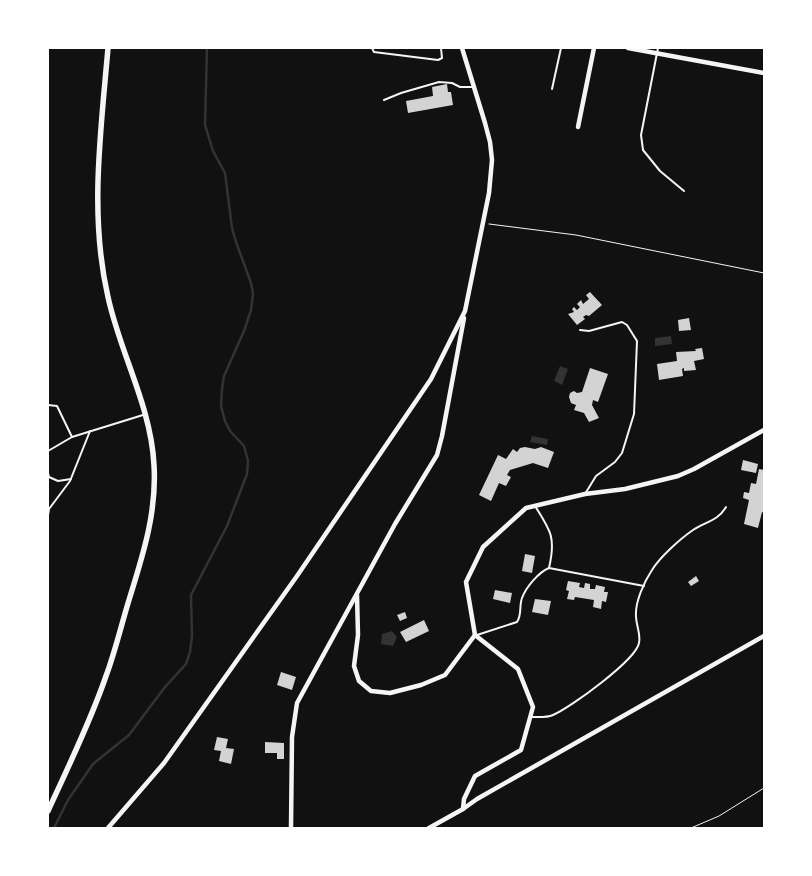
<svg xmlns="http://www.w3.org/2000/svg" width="812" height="876" viewBox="0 0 812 876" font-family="'Work Sans',sans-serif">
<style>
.water{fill:#333}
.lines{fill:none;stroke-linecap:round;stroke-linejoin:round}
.stream{stroke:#333;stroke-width:2.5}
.building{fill:#d3d3d3}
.path{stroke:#f5f5f5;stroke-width:1}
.service{stroke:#f5f5f5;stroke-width:2}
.minor{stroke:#f5f5f5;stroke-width:4.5}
.secondary{stroke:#f5f5f5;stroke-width:5.5}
</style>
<rect width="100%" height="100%" fill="#111"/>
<g class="water">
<path d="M 671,336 L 672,344 L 655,346 L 655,338 Z"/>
<path d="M 560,366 L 568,369 L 562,385 L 554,381 Z"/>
<path d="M 532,436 L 548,439 L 547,445 L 530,442 Z"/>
<path d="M 392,631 L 397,637 L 393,646 L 381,644 L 382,634 Z"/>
</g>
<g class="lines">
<path class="stream" d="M 54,828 L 68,800 L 93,764 L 129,735 L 165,687 L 186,664 L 190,652 L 192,636 L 191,595 L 227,526 L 247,474 L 248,461 L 244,446 L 230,431 L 225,421 L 221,406 L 222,389 L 224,376 L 244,331 L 251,310 L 253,294 L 251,283 L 236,242 L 232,228 L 225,173 L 213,151 L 205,125 L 207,48"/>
</g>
<g class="building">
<path d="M 447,84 L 448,92 L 451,92 L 453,105 L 408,113 L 406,101 L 433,96 L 432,87 Z"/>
<path d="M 590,292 L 602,305 L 589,316 L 586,315 L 583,317 L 585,319 L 577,325 L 568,314 L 574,312 L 572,309 L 574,307 L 577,310 L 580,307 L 577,304 L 581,300 L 583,304 L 589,299 L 586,295 Z"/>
<path d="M 689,318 L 691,330 L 679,331 L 678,320 Z"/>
<path d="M 702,348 L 704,359 L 694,361 L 696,370 L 684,371 L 684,368 L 682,369 L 683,376 L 659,380 L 657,364 L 677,361 L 676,352 L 696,351 L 695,349 Z"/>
<path d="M 590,368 L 608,374 L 598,402 L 593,400 L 592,405 L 599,418 L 589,422 L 584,413 L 574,410 L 576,405 L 571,403 L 569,397 L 570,393 L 574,391 L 577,393 L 582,392 Z"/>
<path d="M 525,447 L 535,449 L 541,447 L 554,452 L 548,468 L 533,463 L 510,470 L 507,475 L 511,477 L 506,486 L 499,483 L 491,501 L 479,495 L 498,455 L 506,459 L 513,449 L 517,452 L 520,448 Z"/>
<path d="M 743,460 L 758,464 L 756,473 L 741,470 Z"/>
<path d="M 759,469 L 764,470 L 764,513 L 762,512 L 758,528 L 744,524 L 749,500 L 743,498 L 744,492 L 749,493 L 751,483 L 756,484 Z"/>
<path d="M 525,554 L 535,556 L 532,573 L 522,571 Z"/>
<path d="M 696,576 L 699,581 L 691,586 L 688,582 Z"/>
<path d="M 568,581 L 580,583 L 579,587 L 584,588 L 585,583 L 590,584 L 590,589 L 595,589 L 596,585 L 605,587 L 604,592 L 608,592 L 606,602 L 602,601 L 601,609 L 593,607 L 594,600 L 575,597 L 574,600 L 567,599 L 569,591 L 566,590 Z"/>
<path d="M 495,590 L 512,593 L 510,603 L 493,599 Z"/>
<path d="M 535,599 L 551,601 L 548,615 L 532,612 Z"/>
<path d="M 405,612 L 407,618 L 400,621 L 397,615 Z"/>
<path d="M 424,620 L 429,631 L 406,642 L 400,632 Z"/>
<path d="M 281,672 L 296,677 L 292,690 L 277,685 Z"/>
<path d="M 217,737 L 228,739 L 226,748 L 234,749 L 231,764 L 219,761 L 221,751 L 214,750 Z"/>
<path d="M 265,742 L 284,743 L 284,759 L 277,759 L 277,753 L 265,753 Z"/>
</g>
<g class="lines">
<g class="path">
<path d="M 489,224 L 576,235 L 764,273"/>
<path d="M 691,828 L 719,816 L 764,788"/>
</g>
<g class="service">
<path d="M 372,48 L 374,52 L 438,60 L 442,58 L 441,48"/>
<path d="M 658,48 L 641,135 L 643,150 L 660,171 L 684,191"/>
<path d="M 552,89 L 561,48"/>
<path d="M 384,100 L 401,93 L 439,82 L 452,83 L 460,87 L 472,87"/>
<path d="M 580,330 L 589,331 L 622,322 L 627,325 L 637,341 L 634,414 L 622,453 L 615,462 L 596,476 L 585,494"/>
<path d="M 48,405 L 57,406 L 72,437"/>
<path d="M 48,451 L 72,437 L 143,415"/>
<path d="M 48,473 L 49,477 L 58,481 L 71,479"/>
<path d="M 535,506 C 551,531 556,538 549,568"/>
<path d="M 48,515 L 49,509 L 70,481 L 90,431"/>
<path d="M 477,635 L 517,622 C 522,615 519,606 522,598 C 526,587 539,572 549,568 L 644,586"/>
<path d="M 530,717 C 538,717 546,718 553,715 C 570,708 636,660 639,643 C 641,634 636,625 636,616 C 635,602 644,582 652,570 C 660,557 680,539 693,530 C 705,522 718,521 726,507"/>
</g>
<g class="minor">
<path d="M 628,48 L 764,73"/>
<path d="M 578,127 L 594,48"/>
<path d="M 357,595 L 358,635 L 354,666 L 359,681 L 371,691 L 390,693 L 421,685 L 445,675 L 475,635 L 466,582 L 483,547 L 526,508 L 585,494 L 625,489 L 678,476 L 694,469 L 764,430"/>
<path d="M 463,809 L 464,799 L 475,776 L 521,750 L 533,707 L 518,669 L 475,635"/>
<path d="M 108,828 L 164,763 L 297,576 L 431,379 L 465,311 L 489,193 L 492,160 L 490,142 L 485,123 L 462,48"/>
<path d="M 291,828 L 292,737 L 297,703 L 395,524 L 437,455 L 442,436 L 464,318"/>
<path d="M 429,828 L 463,809 L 477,799 L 764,636"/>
</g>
<path class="secondary" d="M 48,811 C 68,767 90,723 106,676 C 115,652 121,626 129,600 C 143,555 157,512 154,465 C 151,406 120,353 108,297 C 89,215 101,130 108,48"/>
</g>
<rect width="812" height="876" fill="none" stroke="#ffffff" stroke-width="98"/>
</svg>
